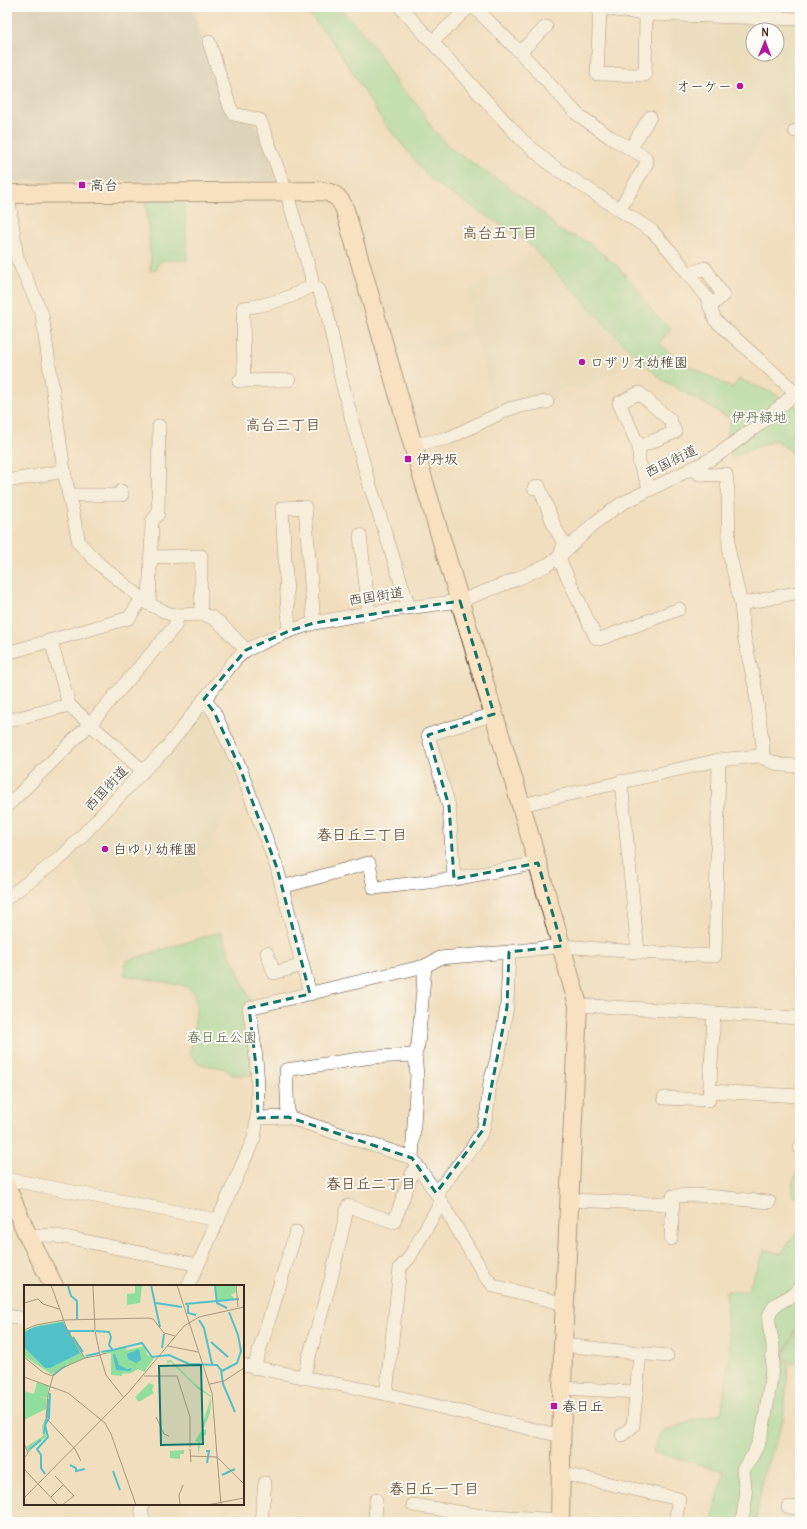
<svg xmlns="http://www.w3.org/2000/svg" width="807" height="1529" viewBox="0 0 807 1529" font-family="Delius,'Klee One',sans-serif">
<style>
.built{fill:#e1dcba;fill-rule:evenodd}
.industrial{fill:#c5c5b8}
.green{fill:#8fde9d;stroke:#65845e}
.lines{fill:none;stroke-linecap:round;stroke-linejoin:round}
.street-casing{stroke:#564536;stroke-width:14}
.secondary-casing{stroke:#564536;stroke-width:20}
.street{stroke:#fff;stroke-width:13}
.secondary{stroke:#fee5c5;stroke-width:18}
.marked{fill:none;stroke:#0f766e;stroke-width:3;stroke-dasharray:8 5;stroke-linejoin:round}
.poi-dot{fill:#b5179e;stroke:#fdfcf7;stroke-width:1.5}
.labels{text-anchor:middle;stroke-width:3.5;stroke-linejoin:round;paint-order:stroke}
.poi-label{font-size:14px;fill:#3b2a1e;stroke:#fdfcf7;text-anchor:start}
.park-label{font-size:14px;fill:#546044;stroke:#fdfcf7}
.street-label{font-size:14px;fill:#3b2a1e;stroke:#fdfcf7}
.neighbourhood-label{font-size:15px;font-weight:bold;fill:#6f5840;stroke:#fdfcf7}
.inset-river{fill:none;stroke:#52c0c9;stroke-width:2}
.inset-road{fill:none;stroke:#a8967e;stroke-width:1}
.view{fill:#0f766e;fill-opacity:0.15;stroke:#0f766e;stroke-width:2}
.inset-edge{fill:none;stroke:#3b2a1e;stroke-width:2}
</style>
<rect width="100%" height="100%" fill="#fdfcf7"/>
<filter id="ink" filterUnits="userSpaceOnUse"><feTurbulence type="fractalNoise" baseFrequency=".025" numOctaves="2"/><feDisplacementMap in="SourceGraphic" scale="8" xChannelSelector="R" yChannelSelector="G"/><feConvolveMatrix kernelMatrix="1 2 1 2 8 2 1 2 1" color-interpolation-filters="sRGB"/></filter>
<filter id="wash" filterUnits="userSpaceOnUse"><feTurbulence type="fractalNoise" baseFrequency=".012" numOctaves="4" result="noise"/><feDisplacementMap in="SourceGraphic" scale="16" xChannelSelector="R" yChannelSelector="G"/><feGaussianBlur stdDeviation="0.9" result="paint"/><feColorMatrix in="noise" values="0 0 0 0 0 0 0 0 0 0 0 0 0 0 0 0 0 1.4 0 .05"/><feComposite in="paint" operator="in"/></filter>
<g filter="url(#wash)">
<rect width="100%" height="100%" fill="#f0debe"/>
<g class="built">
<path d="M 671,17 L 800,19 L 800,125 L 764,130 L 743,170 L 721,169 L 729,227 L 684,246 L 673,169 ZM 753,30 L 777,30 L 777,54 L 753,54 Z"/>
<path d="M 532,251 L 638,360 L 578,390 L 574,387 L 568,386 L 555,395 L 554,402 L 552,404 L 495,411 L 476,338 L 396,358 L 392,347 L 467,329 L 472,309 L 469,290 L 515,267 Z"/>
<path d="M 205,709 L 206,709 L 241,780 L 208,850 L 198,855 L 206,885 L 156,900 L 161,916 L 126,930 L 135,956 L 110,963 L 72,858 L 159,762 Z"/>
</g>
<path class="industrial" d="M 7,7 L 192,7 L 227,109 L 256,124 L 276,178 L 274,181 L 7,181 Z"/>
<g class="green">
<path d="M 303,7 L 338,7 L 357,26 L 376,49 L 398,86 L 419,106 L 431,127 L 451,149 L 507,186 L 543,213 L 560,231 L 588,242 L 619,268 L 635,286 L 655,315 L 671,328 L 659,344 L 682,362 L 732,388 L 739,379 L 773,393 L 798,408 L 800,411 L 800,460 L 793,453 L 776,440 L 731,457 L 727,436 L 731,419 L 661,379 L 618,338 L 526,241 L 432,181 L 384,123 L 333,42 Z"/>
<path d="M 152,197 L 185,197 L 187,260 L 164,260 L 158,264 L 156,270 L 150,270 L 151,262 L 146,203 Z"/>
<path d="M 220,932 L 252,1004 L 254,1075 L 232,1075 C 223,1060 198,1074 190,1052 C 192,1036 202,1001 190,989 C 188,987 184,986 181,985 L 124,975 L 126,961 Z"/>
<path d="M 800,1167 L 800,1198 L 792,1195 L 793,1181 Z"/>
<path d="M 798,1230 L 800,1233 L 800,1319 L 781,1359 L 789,1364 L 783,1421 L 763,1476 L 756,1522 L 712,1522 L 724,1471 L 653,1452 L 660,1433 L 689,1422 L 721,1413 L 730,1355 L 727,1324 L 726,1291 L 747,1291 L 765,1249 L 781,1254 Z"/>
<path d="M 800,1323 L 800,1360 L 793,1364 L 783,1358 Z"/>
</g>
</g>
<g filter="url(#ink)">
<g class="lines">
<g class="street-casing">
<g id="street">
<path d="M 400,7 L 522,140 L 551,165 L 652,231 L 672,253 L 707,298 L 715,320 L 796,393 L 800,400"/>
<path d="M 474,7 L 520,52 L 577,114 L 610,137 L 645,157 L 647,163 L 620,209"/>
<path d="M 594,7 L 646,14 L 800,19"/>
<path d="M 600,9 L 597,74 L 645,75 L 646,14"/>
<path d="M 209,42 L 230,107 L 234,114 L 260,120 L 286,191 L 311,275 L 312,285 C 291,299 267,305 243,308 L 244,381"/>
<path d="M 432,42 L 469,7"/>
<path d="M 520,52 L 546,27"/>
<path d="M 795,131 L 800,131"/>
<path d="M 630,149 L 650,117"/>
<path d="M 8,194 L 17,258 L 42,314 L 64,471 L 79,543 L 99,564 L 149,604 L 170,614 L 178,615 L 201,614 L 211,617 L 220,623 L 246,650"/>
<path d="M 688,274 L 705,268 L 723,295 L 710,307"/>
<path d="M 312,285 L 319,290 L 327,312 L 341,379 L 366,473 L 409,607"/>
<path d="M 239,381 L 289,380"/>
<path d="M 413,445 L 449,438 L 509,409 L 525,405 L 547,402"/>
<path d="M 639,447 L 675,432 L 670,420 L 639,393 L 619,403 L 639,447 L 639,462 L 650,489"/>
<path d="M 693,468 L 699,474 L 711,475 L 726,474 L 728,491 L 729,552 L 741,604 L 744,636 L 755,687 L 763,747 L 762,757"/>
<path d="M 7,481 L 64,471"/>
<path d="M 534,488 L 539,486 L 555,528 L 564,543 L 560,556 L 561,563 L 596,638 L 600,639 L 679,609"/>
<path d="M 69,495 L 122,495 L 121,491"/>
<path d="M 360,535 L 369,613"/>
<path d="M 151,557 L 201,556 L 201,614"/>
<path d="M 149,604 L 152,521 L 158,514 L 159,426"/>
<path d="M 741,604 L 800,592"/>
<path d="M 289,631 L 282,508 L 305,507 L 314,623"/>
<path d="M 51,641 L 69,705 L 143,771"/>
<path d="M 7,653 L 129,618 L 142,599"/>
<path d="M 204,699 L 214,712 L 240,768 L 277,868 L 310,994"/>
<path d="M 7,721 L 69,705"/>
<path d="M 621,781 L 638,952"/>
<path d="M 521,805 L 719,760 L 759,756 L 772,762 L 781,765 L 800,766"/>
<path d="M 7,806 L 90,724 L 175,626 L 178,615"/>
<path d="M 454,879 L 449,806 L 428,735 L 494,714"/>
<path d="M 282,887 L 369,863 L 374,888 L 454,879 L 538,863"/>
<path d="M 7,898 L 64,855 L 143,771 L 165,750 L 235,660 L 246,650 L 289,631 L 314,623 L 369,613 L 460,601 L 517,579 L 547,565 L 560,556 L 597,521 L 621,504 L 715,457 L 757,426 L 796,393 L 800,392"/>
<path d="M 267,953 L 274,973 L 303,965"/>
<path d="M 578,1005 L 800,1018"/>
<path d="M 709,1091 L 800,1096"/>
<path d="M 664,1098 L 709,1100 L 714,1013"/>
<path d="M 288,1117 L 286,1070 L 372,1057 L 415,1055"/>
<path d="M 258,1118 L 288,1117 L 412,1158 L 436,1193 L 485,1276 L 494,1286 L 565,1304"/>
<path d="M 800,1148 L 800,1147"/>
<path d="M 412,1158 L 417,1075 L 415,1055 L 418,1045 L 425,966"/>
<path d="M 7,1179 L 218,1220"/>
<path d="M 436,1193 L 472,1148 L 483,1130 L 487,1111 L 490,1082 L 500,1048 L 507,1007 L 509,952"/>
<path d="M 569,1200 L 672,1204"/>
<path d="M 28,1236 L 49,1235 L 75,1239 L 198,1265"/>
<path d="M 671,1239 L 673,1196 L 696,1195 L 769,1202"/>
<path d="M 188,1286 L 198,1265 L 254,1138 C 262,1095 256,1051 249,1008 L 425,966 L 440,958 L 509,952 L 562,946 L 638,952 L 715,956 L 719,760"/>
<path d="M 7,1316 L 25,1319"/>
<path d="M 563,1345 L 667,1356"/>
<path d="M 243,1365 L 386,1394 L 561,1436"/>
<path d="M 254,1368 L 296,1232"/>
<path d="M 303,1378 L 330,1283 L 348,1206 L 394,1222 L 413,1171 L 418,1168"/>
<path d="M 562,1388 L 636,1392"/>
<path d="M 386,1394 L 400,1268 L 409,1258 L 441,1202"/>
<path d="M 622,1435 L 633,1426 L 640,1353"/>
<path d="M 560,1473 L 679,1499 L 675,1522"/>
<path d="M 141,1504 L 143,1522"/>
<path d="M 413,1505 L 476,1515 L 560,1520"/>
<path d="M 788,1507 L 800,1508"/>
<path d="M 261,1522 L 265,1483"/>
<path d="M 375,1522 L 376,1500"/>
<path d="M 742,1522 L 746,1496 L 743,1469 C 747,1464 751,1459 753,1454 C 763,1437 765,1417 768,1398 C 771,1381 773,1364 773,1347 C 773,1336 765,1322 771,1311 C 778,1298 794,1300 800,1286"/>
</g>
</g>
<g class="secondary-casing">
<g id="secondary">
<path d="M 7,194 L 320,191 C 333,192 340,197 345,210 L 413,445 L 521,805 L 578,1005 L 563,1345 L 560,1522"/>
<path d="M 7,1188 L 28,1236 L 54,1286"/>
</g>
</g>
<use href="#street" class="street"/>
<use href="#secondary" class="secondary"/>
</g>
</g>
<path d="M0 0H807V1529H0ZM 460,601 L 494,714 L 428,735 L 449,806 L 454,879 L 538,863 L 562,946 L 509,952 L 507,1007 L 483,1130 L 436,1193 L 412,1158 L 288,1117 L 258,1118 L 257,1074 L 249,1008 L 310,994 L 277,868 L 240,768 L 214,712 L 204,699 L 246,650 L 289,631 L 314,623 Z" fill="#f0debe" fill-opacity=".55" fill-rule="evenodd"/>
<path class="marked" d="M 460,601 L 494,714 L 428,735 L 449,806 L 454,879 L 538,863 L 562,946 L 509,952 L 507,1007 L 483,1130 L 436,1193 L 412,1158 L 288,1117 L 258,1118 L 257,1074 L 249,1008 L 310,994 L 277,868 L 240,768 L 214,712 L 204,699 L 246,650 L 289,631 L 314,623 Z"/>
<g class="poi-dot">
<circle cx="740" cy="86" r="4"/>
<rect x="78" y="181" width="8" height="8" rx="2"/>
<circle cx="582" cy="362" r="4"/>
<rect x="404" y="455" width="8" height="8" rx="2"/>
<circle cx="105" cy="849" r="4"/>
<rect x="550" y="1402" width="8" height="8" rx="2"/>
</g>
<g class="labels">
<g class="poi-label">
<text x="732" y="91" text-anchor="end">オーケー</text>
<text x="90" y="190">高台</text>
<text x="590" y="367">ロザリオ幼稚園</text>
<text x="416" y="464">伊丹坂</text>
<text x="113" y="854">白ゆり幼稚園</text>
<text x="562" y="1411">春日丘</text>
</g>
<g class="park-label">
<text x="759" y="422">伊丹緑地</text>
<text x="222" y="1042">春日丘公園</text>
</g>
<g class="street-label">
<text transform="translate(671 461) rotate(-26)" y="5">西国街道</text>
<text transform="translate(376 596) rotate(-9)" y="5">西国街道</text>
<text transform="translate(106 788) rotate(-47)" y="5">西国街道</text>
</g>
<g class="neighbourhood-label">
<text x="500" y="238">高台五丁目</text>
<text x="283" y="430">高台三丁目</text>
<text x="362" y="840">春日丘三丁目</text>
<text x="371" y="1189">春日丘二丁目</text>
<text x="434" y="1494">春日丘一丁目</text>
</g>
</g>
<g transform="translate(24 1285)">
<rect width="220" height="220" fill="#f0debe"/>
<path d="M 111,0 L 118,0 L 116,18 L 103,20 L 103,9 L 111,8 ZM 192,0 L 211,0 L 212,7 L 207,10 L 211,14 L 193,16 ZM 39,36 L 61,73 L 27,89 L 0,71 L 0,46 L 12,41 ZM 101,61 L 103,65 L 121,61 L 123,70 L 130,73 L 120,87 L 114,84 L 107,88 L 98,89 L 98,91 L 87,90 L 87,68 L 82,69 L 82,66 ZM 147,75 L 170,98 L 187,111 L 186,128 L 180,143 L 178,141 L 187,112 L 174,104 L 147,77 L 144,78 L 142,76 ZM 13,97 L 25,101 L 23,113 L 16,111 L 23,114 L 22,124 L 0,135 L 0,106 L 10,109 ZM 125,98 L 130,100 L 128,105 L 130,108 L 115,117 L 111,112 ZM 22,133 L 20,140 L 22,152 L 8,162 L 5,168 L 2,162 L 19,151 L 18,141 ZM 178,144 L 182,145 L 182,150 L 178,151 L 174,170 L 174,157 L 171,156 ZM 160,165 L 160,169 L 156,169 L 156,174 L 146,173 L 146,166 Z" fill="#8fde9d"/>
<path d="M 39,37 L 56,68 L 26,83 L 21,83 L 0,62 L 0,47 L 11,42 ZM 115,64 L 117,75 L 112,78 L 104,74 L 103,69 ZM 89,69 L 91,69 L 95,80 L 103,84 L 108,83 L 106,86 L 92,85 Z" fill="#52c0c9"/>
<path class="inset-river" d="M 127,0 L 136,42M 191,0 L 193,18 L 203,23M 44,1 L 47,11 L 53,16 L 53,35M 132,18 L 158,22M 161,19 L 215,14M 164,20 L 164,28 L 172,30M 175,35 L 180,43 L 188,79M 72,46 L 85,47 L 87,52 L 85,60 L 89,65 L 118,58 L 128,72 L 145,70 L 165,79 L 193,80 L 197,85 L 199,99 L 211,127M 46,49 L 45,46 L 70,46M 49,52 L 59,67M 187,57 L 204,72M 138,63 L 140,49M 77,67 L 89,65M 62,71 L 75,68M 198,86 L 213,78 L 217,66 L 214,50 L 205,27M 29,90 L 41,81M 23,133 L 25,114M 20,149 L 22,134M 6,164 L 17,155M 182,166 L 185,166 L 183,178M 46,180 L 52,183 L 52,186 L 61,184M 89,186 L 96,205M 21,189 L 17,183 L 17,170 L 13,164 L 24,152 L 21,140 L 25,133 L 26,108M 198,190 L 211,184"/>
<path class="inset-road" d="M 27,0 L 44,47 L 61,73 L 76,70 L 82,90 L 100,113M 69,0 L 71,46 L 76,70 L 82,68M 153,0 L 188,108 L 197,220M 212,0 L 214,22M 0,18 L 14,14 L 19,19 L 35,24M 0,45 L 12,40 L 40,35 L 124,33 L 129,34 L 140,48 L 151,51M 144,61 L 174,67M 0,72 L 20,88 L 29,91M 120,91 L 153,91 L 166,132 L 166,162M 0,92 L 44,108 L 81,138 L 87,149 L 112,220M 186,99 L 200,96 L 220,83M 132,132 L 140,149 L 145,151M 0,158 L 4,168 L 0,173M 166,164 L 167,177M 166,171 L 193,172 L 220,199M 57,176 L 51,164 L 22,133 L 24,110 L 29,91 L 38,83 L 61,73M 0,184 L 34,220M 31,191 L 50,211 L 38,220M 27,212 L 39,200M 0,213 L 104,108 L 160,41 L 175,32 L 220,22M 156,220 L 155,210 L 159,200M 183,220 L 220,213"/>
<path class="view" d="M 177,80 L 179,159 L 137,160 L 135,81 Z"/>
<rect width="220" height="220" class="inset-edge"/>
</g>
<rect width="807" height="1529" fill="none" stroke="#fdfcf7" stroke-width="24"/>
<g transform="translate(765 42) rotate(1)"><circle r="19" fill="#fdfcf7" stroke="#afa8a0"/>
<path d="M0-3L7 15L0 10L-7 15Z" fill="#b5179e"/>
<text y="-6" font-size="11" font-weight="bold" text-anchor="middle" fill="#3b2a1e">N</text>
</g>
</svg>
